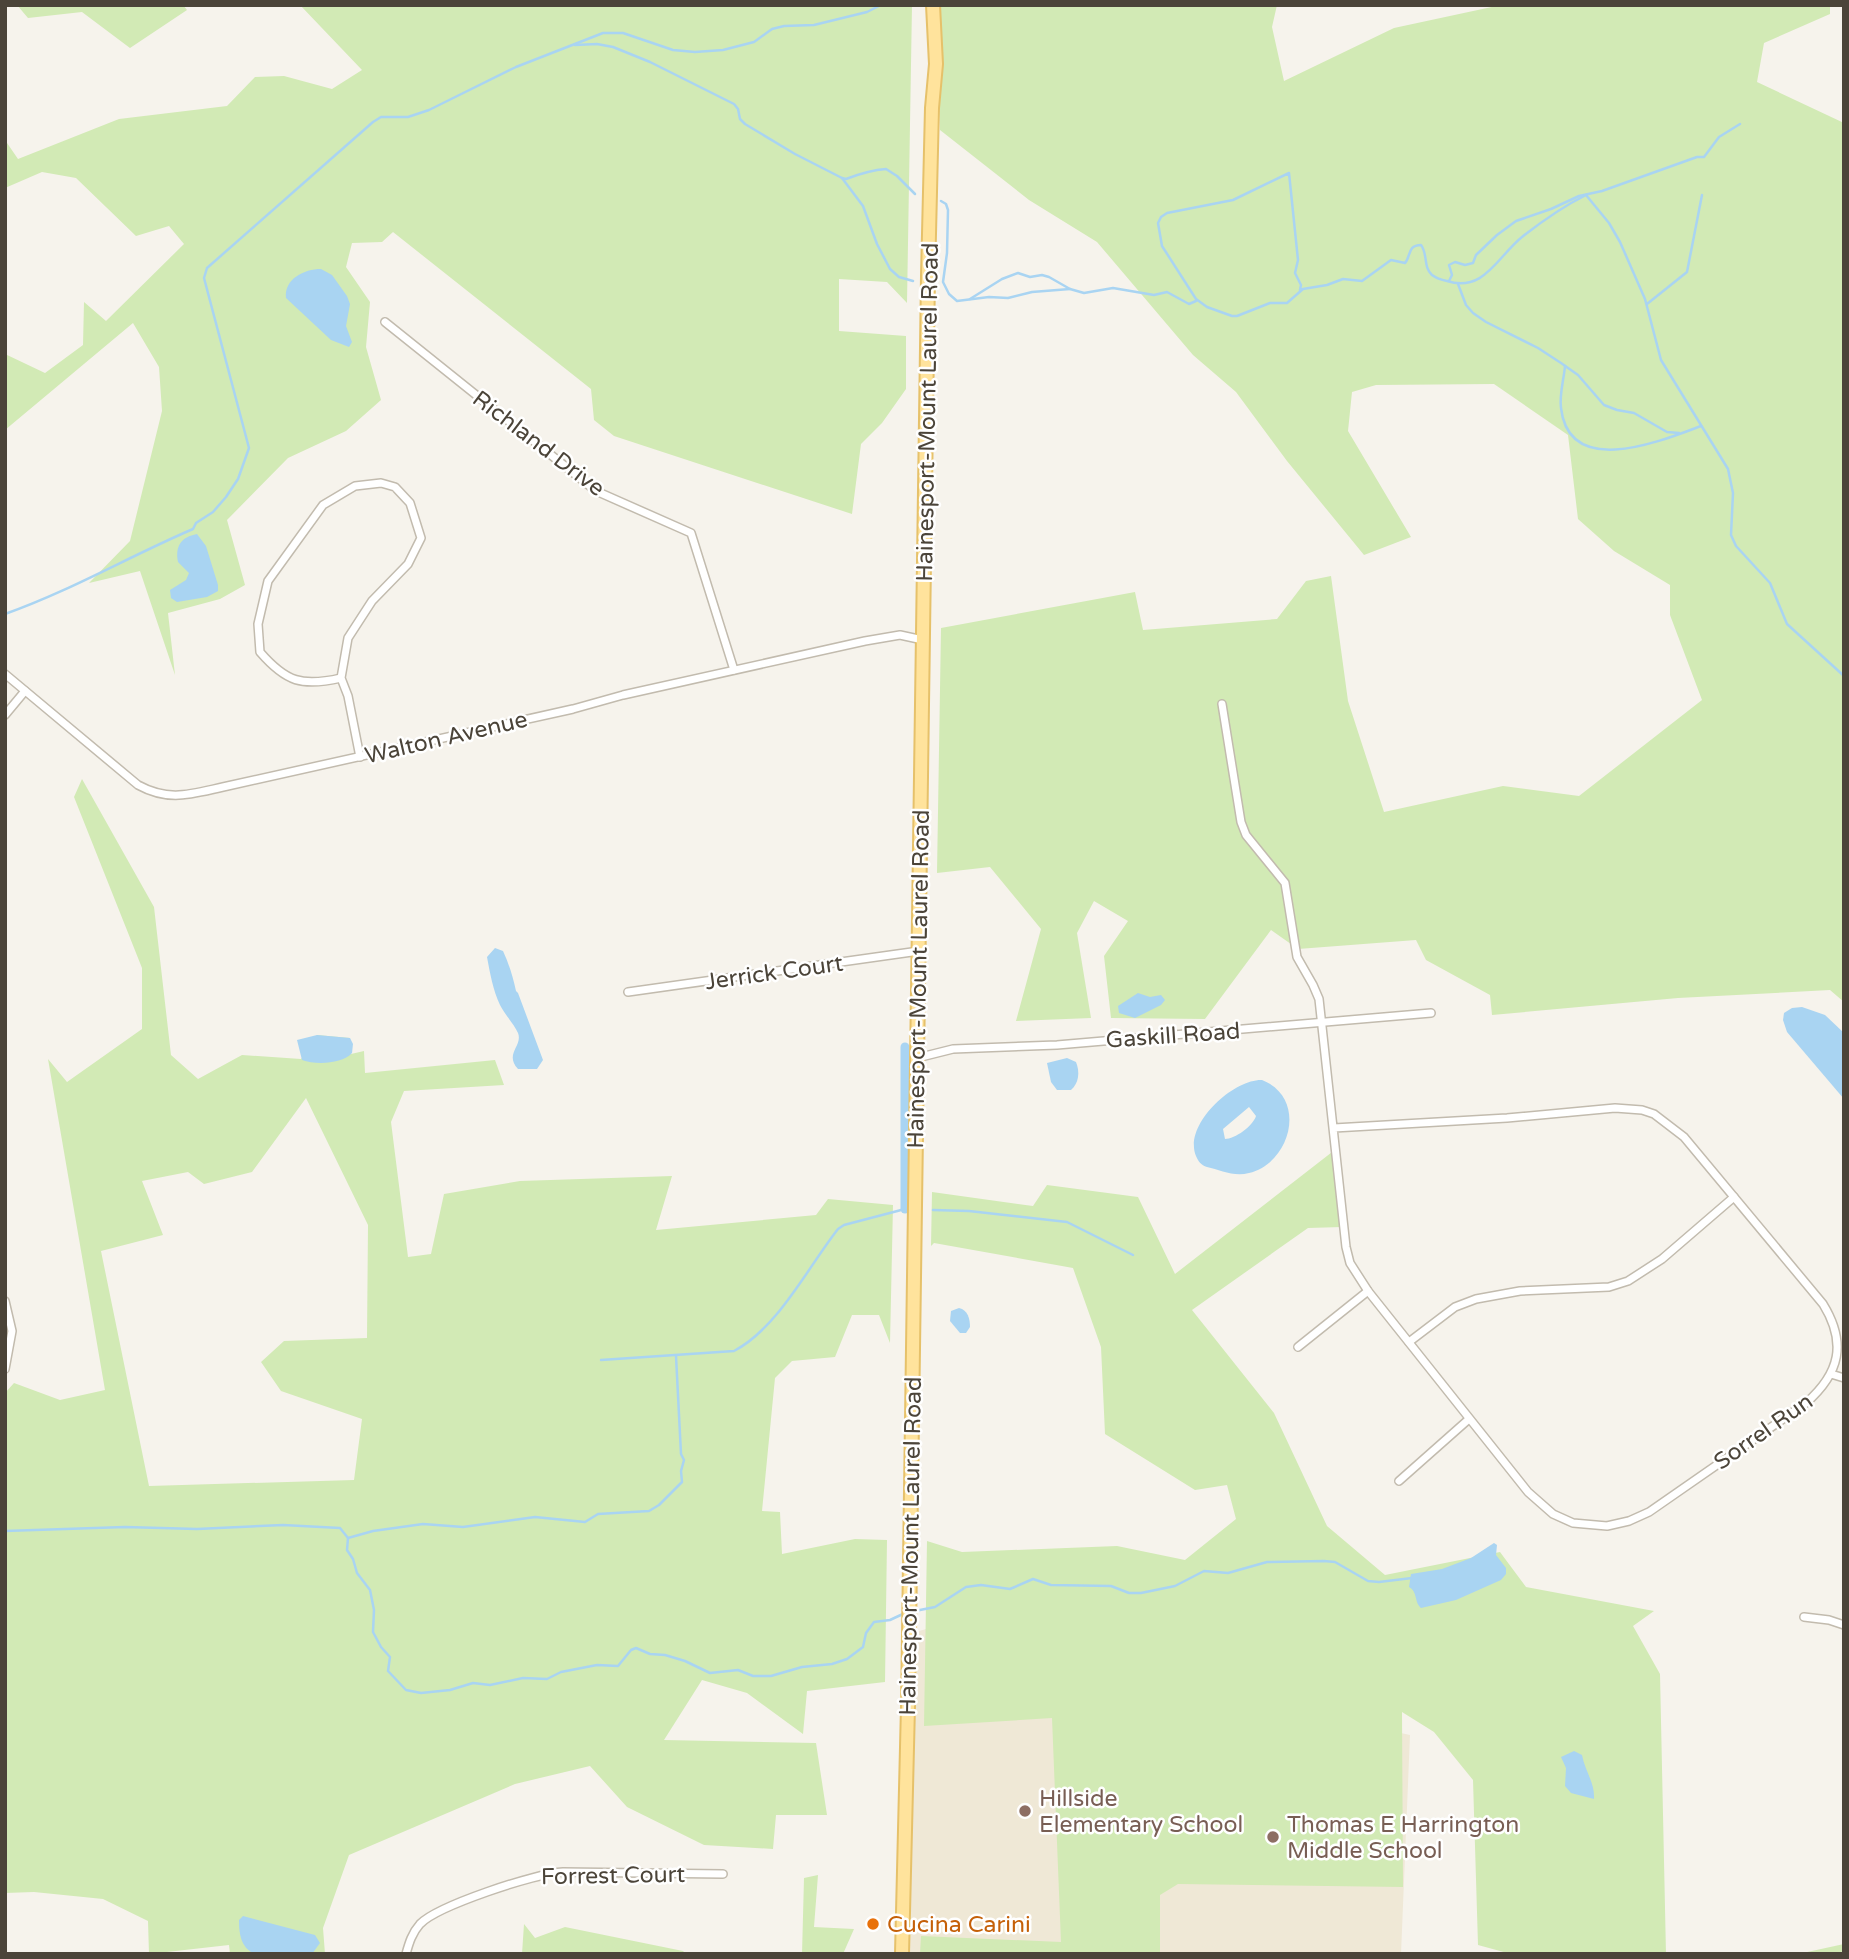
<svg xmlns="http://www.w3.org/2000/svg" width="1849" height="1959" viewBox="0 0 1849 1959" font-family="'Varela Round',sans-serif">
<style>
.education{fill:#efe8d6}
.green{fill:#d2eab5;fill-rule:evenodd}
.water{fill:#a9d4f2;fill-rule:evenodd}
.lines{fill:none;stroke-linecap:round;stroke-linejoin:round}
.stream{stroke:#a9d4f2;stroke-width:2.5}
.canal{stroke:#a9d4f2;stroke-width:9}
.minor-casing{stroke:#c2bbae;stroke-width:10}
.primary-casing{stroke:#e6c16a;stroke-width:16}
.minor{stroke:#fff;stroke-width:7}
.primary{stroke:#ffe39c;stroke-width:12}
.education-dot{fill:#8d6e63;stroke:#fff;stroke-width:2.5}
.food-dot{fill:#e8710a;stroke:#fff;stroke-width:2.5}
.labels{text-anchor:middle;stroke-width:5;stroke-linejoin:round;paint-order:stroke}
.street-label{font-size:23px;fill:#4b4439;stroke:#fff}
.education-label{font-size:23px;fill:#785e54;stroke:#fff;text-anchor:start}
.food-label{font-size:23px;fill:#c56008;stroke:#fff;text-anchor:start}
</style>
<rect width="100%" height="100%" fill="#f6f3ec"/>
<path class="education" d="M 984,1612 L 1167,1682 L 1410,1735 L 1401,1954 L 902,1954 L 909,1634 Z"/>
<g class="green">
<path d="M 17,5 L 183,5 L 187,10 L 130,48 L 82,12 L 28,18 Z"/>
<path d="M 300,5 L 912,5 L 907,303 L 887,282 L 839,279 L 839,331 L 906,336 L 906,389 L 882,423 L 861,444 L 852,514 L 614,436 L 594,420 L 591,389 L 393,232 L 382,242 L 352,243 L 346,267 L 370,302 L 366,347 L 381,400 L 346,431 L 288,458 L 227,520 L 245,585 L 220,599 L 168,613 L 175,675 L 140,571 L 89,583 L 130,541 L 162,411 L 159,367 L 133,323 L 5,430 L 5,354 L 45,373 L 83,345 L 84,302 L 106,321 L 184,244 L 169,226 L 136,236 L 76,178 L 42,172 L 5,188 L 5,140 L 18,159 L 119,119 L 227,106 L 255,77 L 284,76 L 332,89 L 362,70 Z"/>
<path d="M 937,5 L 1277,5 L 1272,27 L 1284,81 L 1394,28 L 1501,5 L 1830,5 L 1830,14 L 1764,43 L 1757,82 L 1844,123 L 1844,1002 L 1830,990 L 1678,998 L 1492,1015 L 1490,995 L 1426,960 L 1416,940 L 1298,949 L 1271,930 L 1205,1019 L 1111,1018 L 1104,956 L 1128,921 L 1094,901 L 1077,933 L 1091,1018 L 1016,1021 L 1041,929 L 990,867 L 937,873 L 941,628 L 1135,592 L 1143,630 L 1277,619 L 1306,581 L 1331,576 L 1348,701 L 1384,812 L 1503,786 L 1579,796 L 1702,700 L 1670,615 L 1670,585 L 1614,551 L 1578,519 L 1568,435 L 1494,384 L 1376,385 L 1352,392 L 1348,431 L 1411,537 L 1364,555 L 1287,461 L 1236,392 L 1193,355 L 1097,242 L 1029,200 L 940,130 Z"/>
<path d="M 82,779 L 154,907 L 171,1055 L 198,1079 L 242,1055 L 301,1059 L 317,1035 L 350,1038 L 351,1054 L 364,1051 L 365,1073 L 495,1060 L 504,1085 L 404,1091 L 391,1122 L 408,1257 L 431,1254 L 444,1194 L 520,1181 L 672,1176 L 656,1230 L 816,1215 L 828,1199 L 893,1205 L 890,1343 L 879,1315 L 852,1315 L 835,1357 L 792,1361 L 775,1378 L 762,1511 L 780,1512 L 782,1554 L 855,1539 L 887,1540 L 885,1682 L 807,1691 L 803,1734 L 747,1693 L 702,1680 L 664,1740 L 816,1743 L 827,1815 L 776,1815 L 773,1849 L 704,1845 L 627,1807 L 590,1766 L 515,1784 L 349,1855 L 323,1928 L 325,1954 L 230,1954 L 229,1945 L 149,1954 L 148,1921 L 103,1899 L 34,1892 L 5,1893 L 5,1393 L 14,1383 L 60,1400 L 105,1390 L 48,1059 L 67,1082 L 142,1029 L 142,968 L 74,797 ZM 306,1098 L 368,1225 L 367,1338 L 284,1341 L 261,1362 L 281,1391 L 362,1419 L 354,1480 L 149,1486 L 101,1251 L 163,1235 L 142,1181 L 188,1172 L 204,1184 L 252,1172 Z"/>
<path d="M 1336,1149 L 1342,1227 L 1308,1228 L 1192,1310 L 1274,1413 L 1327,1526 L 1385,1575 L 1500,1552 L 1526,1587 L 1654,1611 L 1633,1626 L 1660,1674 L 1666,1954 L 1511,1954 L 1478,1945 L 1473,1780 L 1434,1732 L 1402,1712 L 1403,1887 L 1178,1884 L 1160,1895 L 1160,1954 L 920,1954 L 921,1936 L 1061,1942 L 1052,1718 L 924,1726 L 927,1541 L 962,1552 L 1117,1546 L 1185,1560 L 1236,1519 L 1227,1485 L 1195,1490 L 1105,1434 L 1101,1347 L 1073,1268 L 934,1243 L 931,1246 L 932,1192 L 1033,1206 L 1047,1185 L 1138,1197 L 1175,1274 Z"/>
<path d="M 818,1875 L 814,1927 L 854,1929 L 843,1954 L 802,1954 L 804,1878 Z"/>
<path d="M 524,1924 L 535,1938 L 565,1927 L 683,1951 L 686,1954 L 522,1954 Z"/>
<path d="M 1844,1944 L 1843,1954 L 1798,1954 Z"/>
</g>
<g class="water">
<path d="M 321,269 L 332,275 L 347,296 L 350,304 L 346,326 L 352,342 L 349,347 L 331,340 L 286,298 C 284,279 304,269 321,269 Z"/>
<path d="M 197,534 L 206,546 L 218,585 L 218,591 L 207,597 L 177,602 L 171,598 L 170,590 L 186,580 L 189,573 L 178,562 C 175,546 181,537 197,534 Z"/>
<path d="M 495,948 L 503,951 C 509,964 513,977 516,991 L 518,993 L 543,1060 L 537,1069 L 518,1069 C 504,1054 523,1046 518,1033 C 514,1024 505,1015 500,1005 C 493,990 490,973 487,957 Z"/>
<path d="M 1138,993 L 1150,997 L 1161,995 L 1165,1000 L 1161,1005 L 1135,1018 L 1119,1013 L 1118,1006 Z"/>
<path d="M 1802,1007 L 1825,1015 L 1844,1033 L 1844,1099 L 1787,1032 L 1783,1020 L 1784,1013 L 1792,1008 Z"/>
<path d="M 317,1035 L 350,1038 L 353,1044 L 352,1053 C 342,1064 316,1065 302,1060 L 297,1040 Z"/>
<path d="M 1067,1058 L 1076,1062 C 1080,1072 1079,1083 1071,1090 L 1057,1090 L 1051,1082 L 1047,1063 Z"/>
<path d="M 1262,1080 C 1308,1098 1291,1163 1249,1173 C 1234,1177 1220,1170 1207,1167 C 1201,1165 1198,1161 1196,1156 C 1183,1125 1233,1079 1262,1080 ZM 1249,1107 L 1256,1116 C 1253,1126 1235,1139 1225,1139 L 1223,1129 Z"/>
<path d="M 959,1308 C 968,1310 970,1319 970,1327 L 966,1333 L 960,1333 L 950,1321 L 951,1311 Z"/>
<path d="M 1494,1543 L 1497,1545 L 1496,1555 L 1506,1568 L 1506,1574 L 1501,1580 L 1456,1600 L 1421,1608 C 1414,1602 1418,1592 1409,1587 L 1411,1574 L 1442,1569 L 1471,1558 Z"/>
<path d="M 1574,1751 L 1582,1755 C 1585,1771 1595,1783 1594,1799 L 1571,1793 L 1565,1786 L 1566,1768 L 1561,1757 Z"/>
<path d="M 243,1916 L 315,1935 L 320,1943 L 312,1954 L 251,1952 C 240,1945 239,1931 239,1920 Z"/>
</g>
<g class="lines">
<g class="stream">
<path d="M 575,45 L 597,44 L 613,47 L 650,62 L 734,104 L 738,109 L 740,119 L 745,124 L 795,154 L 842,178 L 863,206 L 877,244 L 890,269 L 899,277 L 913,281"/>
<path d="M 842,178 L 846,179 C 859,174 872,170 886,169 L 897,176 L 915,194"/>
<path d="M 1586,195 L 1609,223 L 1620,242 L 1645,299 L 1661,360 L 1728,469 L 1733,493 L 1731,535 L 1736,546 L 1770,583 L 1787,624 L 1844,676"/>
<path d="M 941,201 L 946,204 L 948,210 L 947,253 L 943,282 L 949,294 L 957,301 L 989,297 L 1008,298 L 1032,292 L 1070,289"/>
<path d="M 1449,281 L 1452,275 L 1449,265 L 1455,262 L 1465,265 L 1473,263 L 1476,255 L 1497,235 L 1516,221 L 1551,209 L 1579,196 L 1602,191 L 1697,157 L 1704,157 L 1719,137 L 1740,124"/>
<path d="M 1458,284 L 1466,305 L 1473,313 L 1486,322 L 1538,348 L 1561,363 L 1578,375 L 1604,405 L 1617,410 L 1634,413 L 1667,432 L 1679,433"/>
<path d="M 1300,290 L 1301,285 L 1295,273 L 1298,260 L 1289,173 L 1233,200 L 1167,213 L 1161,217 L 1158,223 L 1162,246 L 1196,299 L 1207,307 L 1232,316 L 1237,316 L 1270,303 L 1287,303 L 1303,289 L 1327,285 L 1343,279 L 1362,281 L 1391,260 L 1405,263 C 1411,257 1407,245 1421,245 C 1428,254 1423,267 1432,275 C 1436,278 1442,280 1447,281 C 1484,293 1498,256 1522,237 C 1541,222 1564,206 1586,195"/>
<path d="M 970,299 L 1002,279 L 1018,273 L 1030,277 L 1042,275 L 1049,277 L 1070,289 L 1084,293 L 1113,288 L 1154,295 L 1167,292 L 1189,304 L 1196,301"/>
<path d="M 1647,304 L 1687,272 L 1702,195"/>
<path d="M 1565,366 C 1564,379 1559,395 1561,408 C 1569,479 1661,441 1701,426"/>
<path d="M 5,614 C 70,591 130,556 193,529 L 196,523 L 213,512 L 226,497 L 238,479 L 249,448 L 204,278 L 207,268 L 373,122 L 381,117 L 408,117 L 429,110 L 516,67 L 603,33 L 623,33 L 673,50 L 695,52 L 723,50 L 754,42 L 772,29 L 784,26 L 814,25 L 867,12 L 881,5"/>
<path d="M 933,1210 L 969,1211 L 1067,1222 L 1133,1255"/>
<path d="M 601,1360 L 734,1351 C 778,1328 808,1267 838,1229 L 844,1225 L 905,1209"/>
<path d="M 5,1531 L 125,1527 L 197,1529 L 283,1525 L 340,1528 L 348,1538 L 347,1550 L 353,1559 L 357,1573 L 370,1590 L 374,1610 L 373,1632 L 381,1647 L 390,1657 L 388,1671 L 406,1690 L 421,1693 L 450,1690 L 473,1683 L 490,1685 L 523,1678 L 547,1679 L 561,1672 L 597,1665 L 618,1666 L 631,1650 L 636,1648 L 650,1654 L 665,1655 L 685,1661 L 710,1673 L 738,1670 L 753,1676 L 771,1676 L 802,1667 L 832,1664 L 847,1659 L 863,1647 L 866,1633 L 874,1622 L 890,1620 L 905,1613"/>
<path d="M 348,1538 L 373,1531 L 423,1524 L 463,1527 L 535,1517 L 585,1522 L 598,1514 L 649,1511 L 659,1505 L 682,1482 L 681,1471 L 684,1460 L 681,1454 L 676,1356"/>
<path d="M 915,1611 L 935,1607 L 966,1587 L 981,1585 L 1010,1589 L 1033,1579 L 1051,1585 L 1111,1586 L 1129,1593 L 1141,1593 L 1175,1586 L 1204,1571 L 1228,1573 L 1267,1562 L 1324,1561 L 1335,1562 L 1368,1581 L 1379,1582 L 1412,1578"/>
</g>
<path class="canal" d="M 905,1047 L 905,1209"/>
<g class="minor-casing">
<g id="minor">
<path d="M 385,322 L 596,491 L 691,533 L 734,670"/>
<path d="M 5,674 L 138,785 C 169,802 191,794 223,787 L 573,709 L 623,695 L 865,641 L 900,635 L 923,640"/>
<path d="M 341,678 C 302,687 286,682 260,652 L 258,624 L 268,581 L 323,505 L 355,486 L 381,483 L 395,487 L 410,503 L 421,538 L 408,564 L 372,601 L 348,638 L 341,678 L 348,696 L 360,757"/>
<path d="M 1222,704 L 1241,822 L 1246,835 L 1285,883 L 1297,957 L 1313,985 L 1319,999 L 1346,1247 L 1350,1263 L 1368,1291 L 1528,1492 L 1553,1514 L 1573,1523 L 1607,1526 L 1629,1521 L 1649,1512 L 1806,1403 C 1840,1373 1847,1343 1823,1304 L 1684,1137 L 1654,1114 L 1642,1110 L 1615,1108 L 1507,1118 L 1334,1128"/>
<path d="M 5,715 L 25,691"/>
<path d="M 628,992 L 919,951"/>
<path d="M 917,1058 L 953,1049 L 1057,1045 L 1431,1013"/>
<path d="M 5,1301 L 12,1331 L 5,1369"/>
<path d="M 1409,1342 L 1455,1307 L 1476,1299 L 1520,1291 L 1609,1287 L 1628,1281 L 1662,1259 L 1734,1197"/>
<path d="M 1298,1347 L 1368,1291"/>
<path d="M 1831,1374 L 1844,1378"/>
<path d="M 1399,1481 L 1469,1419"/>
<path d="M 1804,1617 L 1829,1620 L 1844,1625"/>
<path d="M 406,1954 C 409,1943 412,1933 420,1924 C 437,1906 536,1873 563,1872 L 723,1874"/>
</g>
</g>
<g class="primary-casing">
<path id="primary" d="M 902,1954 L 908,1706 L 928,276 L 932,108 L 936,64 L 933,5"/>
</g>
<use href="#minor" class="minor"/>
<use href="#primary" class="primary"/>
</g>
<g class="education-dot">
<circle cx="1025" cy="1811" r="7"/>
<circle cx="1273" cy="1837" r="7"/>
</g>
<circle class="food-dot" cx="873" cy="1924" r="7"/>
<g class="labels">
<g class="street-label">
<text transform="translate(927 412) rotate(-89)" y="8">Hainesport-Mount Laurel Road</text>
<text transform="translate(539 443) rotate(37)" y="8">Richland Drive</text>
<text transform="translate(446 737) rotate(-13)" y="8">Walton Avenue</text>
<text transform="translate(774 972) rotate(-8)" y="8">Jerrick Court</text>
<text transform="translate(918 979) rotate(-89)" y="8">Hainesport-Mount Laurel Road</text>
<text transform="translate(1173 1035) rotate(-4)" y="8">Gaskill Road</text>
<text transform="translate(1763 1431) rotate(-35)" y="8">Sorrel Run</text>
<text transform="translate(910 1546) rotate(-89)" y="8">Hainesport-Mount Laurel Road</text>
<text transform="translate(613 1875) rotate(-1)" y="8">Forrest Court</text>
</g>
<g class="education-label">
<text x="1039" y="1806">Hillside<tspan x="1039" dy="26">Elementary School</tspan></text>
<text x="1287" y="1832">Thomas E Harrington<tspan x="1287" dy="26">Middle School</tspan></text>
</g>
<g class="food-label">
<text x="887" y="1932">Cucina Carini</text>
</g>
</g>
<rect width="1849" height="1959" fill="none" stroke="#4b4439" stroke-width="14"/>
</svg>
